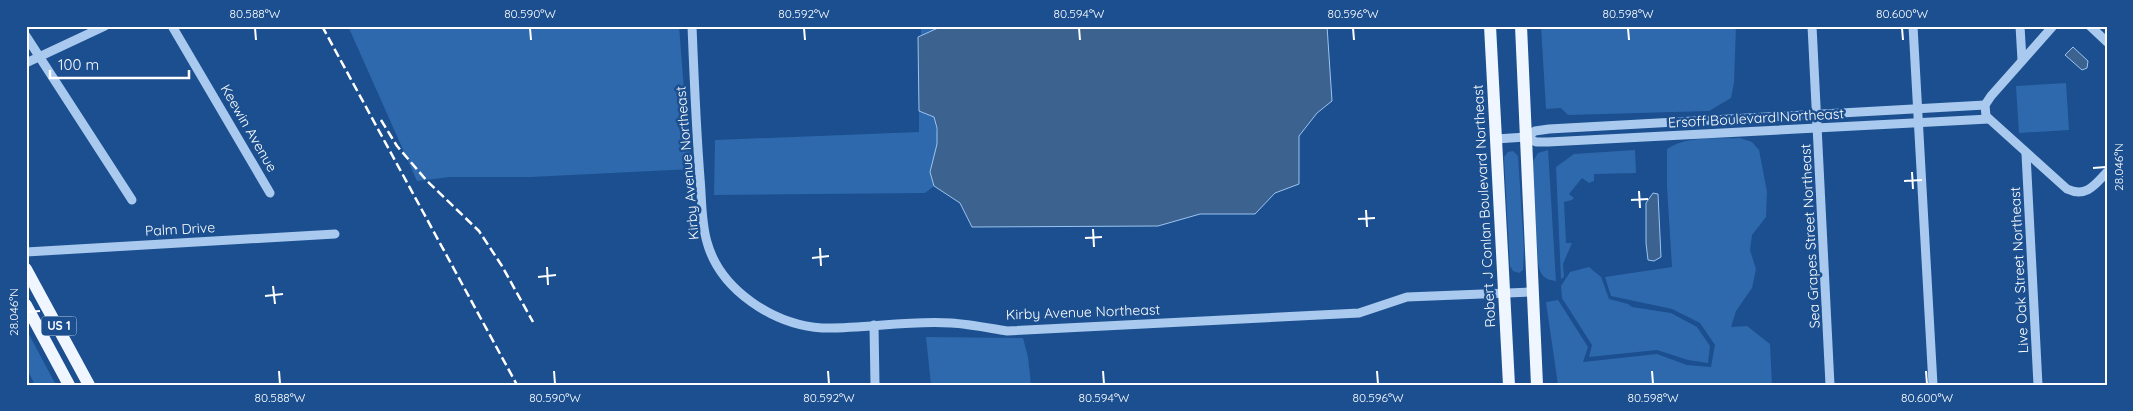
<svg xmlns="http://www.w3.org/2000/svg" width="2133" height="411" viewBox="0 0 2133 411" font-family="Quicksand,sans-serif">
<style>
.green{fill:#2e69ad}
.water{fill:#3c6290;stroke:#9cc4f0}
.lines{fill:none;stroke-linecap:round;stroke-linejoin:round}
.minor{stroke:#a9c9ee;stroke-width:9}
.major{stroke:#f0f6ff;stroke-width:12}
.rail{stroke:#fff;stroke-width:2.5;stroke-dasharray:9 4;stroke-linecap:butt}
.ticks{fill:none;stroke:#fff;stroke-width:2}
.labels{text-anchor:middle;stroke-width:5;stroke-linejoin:round;paint-order:stroke}
.shield{fill:#1b4f8f;stroke:#bbcadd;stroke-width:1}
.shield-label{font-size:12px;font-weight:bold;fill:#fff}
.street-label{font-size:14px;fill:#fff;stroke:#1b4f8f}
.neatline{fill:none;stroke:#fff;stroke-width:2}
.ticks-label{font-size:12px;text-anchor:middle;fill:#fff}
</style>
<rect width="100%" height="100%" fill="#1b4f8f"/>
<g class="green">
<path d="M 348,26 L 679,26 L 688,141 L 692,169 L 531,177 L 450,177 L 417,181 Z"/>
<path d="M 921,26 L 1076,26 L 938,28 L 921,36 Z"/>
<path d="M 1541,26 L 1736,26 L 1734,83 L 1731,98 L 1709,111 L 1568,115 L 1561,108 L 1546,109 Z"/>
<path d="M 2066,83 L 2069,130 L 2019,133 L 2016,86 Z"/>
<path d="M 919,111 L 934,117 C 936,126 938,134 937,144 C 936,163 928,165 934,186 L 925,193 L 714,195 L 715,140 L 919,132 Z"/>
<path d="M 1740,138 L 1752,142 L 1759,150 L 1767,192 L 1766,217 L 1752,235 L 1750,250 L 1756,269 L 1752,288 L 1736,311 L 1731,327 L 1747,326 L 1770,344 L 1772,385 L 1558,385 L 1546,302 L 1558,300 L 1588,347 L 1583,362 L 1657,354 L 1687,365 L 1711,367 L 1715,345 L 1700,323 L 1672,309 L 1611,296 L 1605,277 L 1672,267 L 1667,187 L 1667,149 C 1686,135 1718,139 1740,138 Z"/>
<path d="M 1548,150 L 1556,281 C 1543,280 1539,273 1538,261 L 1532,163 L 1538,153 Z"/>
<path d="M 1635,150 L 1636,173 L 1594,174 L 1594,181 L 1589,183 L 1582,178 L 1569,194 L 1574,198 L 1572,200 L 1564,202 L 1566,243 L 1572,243 L 1563,264 L 1564,277 L 1561,279 L 1556,167 L 1574,154 Z"/>
<path d="M 1513,151 L 1518,156 L 1524,250 L 1523,270 L 1519,273 L 1513,271 L 1510,266 L 1504,157 L 1508,152 Z"/>
<path d="M 1589,267 L 1601,277 L 1609,299 L 1628,304 L 1632,307 L 1671,313 L 1697,327 L 1710,346 L 1708,363 L 1688,360 L 1657,350 L 1589,357 L 1592,345 L 1562,298 L 1561,286 L 1570,272 Z"/>
<path d="M 26,329 L 56,385 L 35,385 L 26,367 Z"/>
<path d="M 926,337 L 1023,338 L 1028,357 L 1031,385 L 931,385 Z"/>
</g>
<g class="water">
<path d="M 1076,26 L 1327,26 L 1332,101 L 1317,113 L 1299,136 L 1299,184 L 1275,193 L 1255,214 L 1200,214 L 1158,226 L 972,227 L 960,203 L 934,186 L 930,172 L 937,144 L 937,128 L 934,117 L 919,111 L 918,37 L 938,28 Z"/>
<path d="M 2073,47 L 2088,61 L 2087,68 L 2082,70 L 2065,55 Z"/>
<path d="M 1653,193 L 1658,194 L 1661,257 L 1654,261 L 1648,260 L 1646,243 L 1646,203 Z"/>
</g>
<g class="lines">
<g class="minor">
<path d="M 172,26 L 270,193"/>
<path d="M 692,26 C 694,77 696,127 700,178 C 702,199 701,222 707,242 C 720,290 774,325 822,328 C 864,329 908,320 951,323 C 969,324 988,328 1007,331 L 1359,313 L 1407,297 L 1531,292"/>
<path d="M 1812,26 L 1830,385"/>
<path d="M 1913,26 L 1933,385"/>
<path d="M 2020,26 L 2022,60"/>
<path d="M 2053,26 L 1991,96 L 1985,105 L 1986,116 L 2067,189 C 2086,198 2095,185 2107,172"/>
<path d="M 2090,26 L 2107,42"/>
<path d="M 26,36 L 132,200"/>
<path d="M 26,63 L 105,26"/>
<path d="M 1985,105 L 1549,129 L 1535,131 L 1526,137 L 1536,142 L 1548,142 L 1989,119"/>
<path d="M 1496,139 L 1526,137"/>
<path d="M 2026,154 L 2038,385"/>
<path d="M 26,252 L 335,234"/>
<path d="M 874,325 L 875,385"/>
</g>
<g class="major">
<path d="M 1490,26 L 1509,385"/>
<path d="M 1521,26 L 1537,385"/>
<path d="M 26,269 L 89,385"/>
<path d="M 26,305 L 69,385"/>
</g>
<g class="rail">
<path d="M 322,26 L 517,385"/>
<path d="M 381,120 L 397,146 L 427,181 L 479,231 L 502,266 L 533,322"/>
</g>
</g>
<path class="ticks" d="M 255,28 L 256,40M 530,28 L 531,40M 804,28 L 805,40M 1079,28 L 1080,40M 1353,28 L 1354,40M 1628,28 L 1629,40M 1902,28 L 1903,40M 2093,168 L 2106,167M 1912,172 L 1913,189M 1904,181 L 1922,180M 1639,191 L 1640,208M 1631,200 L 1648,199M 1366,210 L 1367,227M 1358,219 L 1375,218M 1093,229 L 1094,247M 1085,238 L 1102,237M 820,248 L 821,266M 812,258 L 829,256M 547,267 L 548,285M 538,277 L 556,275M 273,286 L 275,304M 265,296 L 283,294M 28,312 L 40,311M 279,371 L 280,384M 554,371 L 555,384M 828,371 L 829,384M 1103,371 L 1104,384M 1377,371 L 1378,384M 1652,371 L 1653,384M 1926,371 L 1927,384"/>
<g class="labels">
<rect class="shield" x="41.5" y="316.5" width="35" height="19" rx="4"/>
<g class="shield-label">
<text x="59" y="330">US 1</text>
</g>
<g class="street-label">
<text transform="translate(1756 118) rotate(-3)" y="5">Ersoff Boulevard Northeast</text>
<text transform="translate(249 128) rotate(60)" y="5">Keewin Avenue</text>
<text transform="translate(687 163) rotate(-95)" y="5">Kirby Avenue Northeast</text>
<text transform="translate(1484 206) rotate(-93)" y="5">Robert J Conlan Boulevard Northeast</text>
<text transform="translate(180 229) rotate(-3)" y="5">Palm Drive</text>
<text transform="translate(1810 236) rotate(-93)" y="5">Sea Grapes Street Northeast</text>
<text transform="translate(2019 270) rotate(-93)" y="5">Live Oak Street Northeast</text>
<text transform="translate(1083 312) rotate(-2)" y="5">Kirby Avenue Northeast</text>
</g>
</g>
<rect width="2133" height="411" fill="none" stroke="#1b4f8f" stroke-width="55"/>
<path d="M50 70v8h139v-8" fill="none" stroke="#ffffff" stroke-width="2.5"/>
<text x="58" y="70" font-size="15" fill="#ffffff" stroke="#1b4f8f" stroke-width="4" paint-order="stroke">100 m</text>
<rect x="28" y="28" width="2078" height="356" class="neatline"/>
<g class="ticks-label">
<text x="255" y="18">80.588°W</text>
<text x="530" y="18">80.590°W</text>
<text x="804" y="18">80.592°W</text>
<text x="1079" y="18">80.594°W</text>
<text x="1353" y="18">80.596°W</text>
<text x="1628" y="18">80.598°W</text>
<text x="1902" y="18">80.600°W</text>
<text transform="translate(2119 167) rotate(-90)" y="4">28.046°N</text>
<text transform="translate(14 312) rotate(-90)" y="4">28.046°N</text>
<text x="280" y="402">80.588°W</text>
<text x="555" y="402">80.590°W</text>
<text x="829" y="402">80.592°W</text>
<text x="1104" y="402">80.594°W</text>
<text x="1378" y="402">80.596°W</text>
<text x="1653" y="402">80.598°W</text>
<text x="1927" y="402">80.600°W</text>
</g>
</svg>
